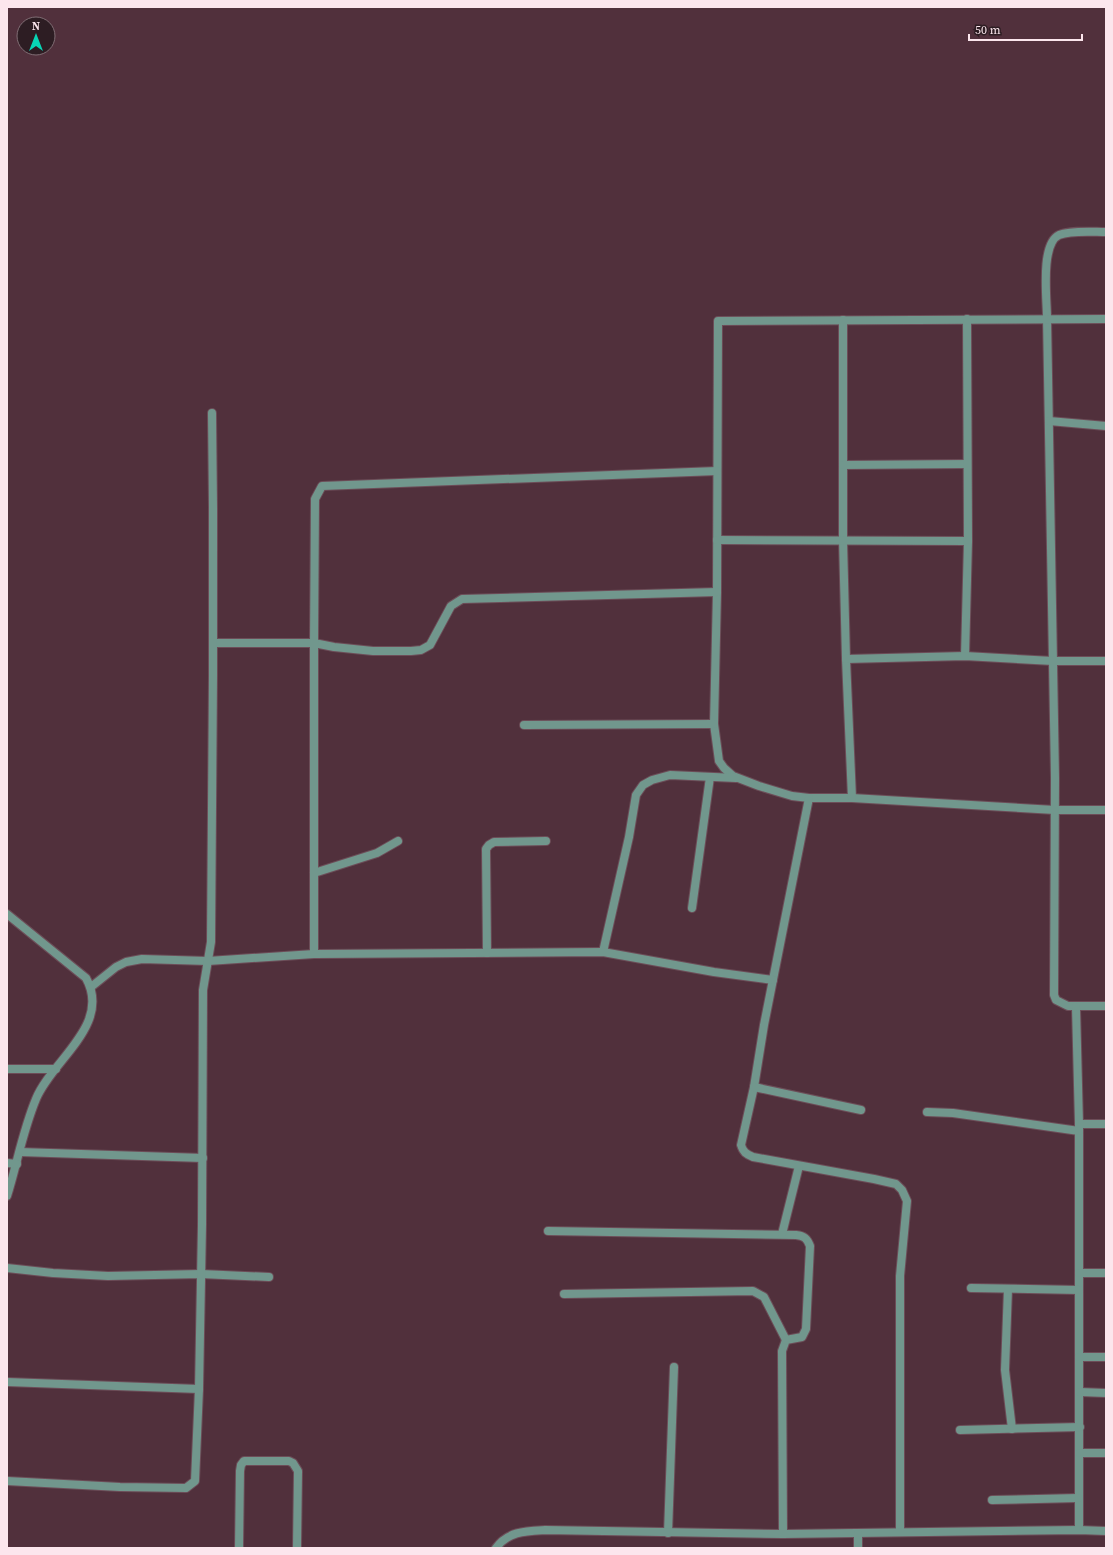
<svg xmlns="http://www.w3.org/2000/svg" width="1113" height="1555" viewBox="0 0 1113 1555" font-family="'Source Serif 4',serif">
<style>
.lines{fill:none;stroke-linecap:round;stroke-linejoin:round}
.service-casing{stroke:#6c4d58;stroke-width:10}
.minor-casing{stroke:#6c4d58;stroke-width:10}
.service{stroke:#71978d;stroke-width:8}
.minor{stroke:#71978d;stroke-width:8}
</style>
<rect width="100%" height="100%" fill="#51303c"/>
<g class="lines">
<g class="service-casing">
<g id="service">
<path d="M 314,873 L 377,853 L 398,841"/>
<path d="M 668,1533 L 674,1367"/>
</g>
</g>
<g class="minor-casing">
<g id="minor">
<path d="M 1106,232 C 1093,232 1071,230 1059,235 C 1040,244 1047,300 1047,318 L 1055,778 L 1054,995 L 1056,1000 L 1068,1006 L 1106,1006"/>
<path d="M 1106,319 L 718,321 L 717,592 L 714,724 L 719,761 L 724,768 L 733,776 L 759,786 L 792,796 L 809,798 L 852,798 L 1055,810 L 1106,810"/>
<path d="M 843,320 L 843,540 L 846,659 L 852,798"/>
<path d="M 1049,421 L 1106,426"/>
<path d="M 843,465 L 967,464"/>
<path d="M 717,540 L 968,541"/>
<path d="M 213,643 L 314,643 L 334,647 L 373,651 L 411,651 L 421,650 L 430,645 L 451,606 L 462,599 L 717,592"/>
<path d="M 965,656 L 968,541 L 967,319"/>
<path d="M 846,659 L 965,656 L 1053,661 L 1106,661"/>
<path d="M 524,725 L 714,724"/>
<path d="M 809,798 L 764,1025 L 754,1087 L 741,1145 C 743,1152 746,1154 753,1157 L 874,1179 L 896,1184 L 902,1190 L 907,1201 L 900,1276 L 900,1532"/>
<path d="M 692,908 L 710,777"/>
<path d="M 7,914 L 86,978 C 112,1025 52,1060 36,1099 C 23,1130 17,1164 7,1196"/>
<path d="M 603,952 L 629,837 L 636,795 L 643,785 L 652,780 L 670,775 L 736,778"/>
<path d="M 487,953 L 486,849 L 489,845 L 494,842 L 546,841"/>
<path d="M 314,954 L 314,643 L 315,499 L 322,486 L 717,471"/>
<path d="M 91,987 L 116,967 L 126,962 L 142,959 L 208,961 L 314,954 L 603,952 L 714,972 L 773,980"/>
<path d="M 1076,1007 L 1079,1124 L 1079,1530"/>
<path d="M 7,1069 L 56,1069"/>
<path d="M 754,1087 L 861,1110"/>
<path d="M 927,1112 L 953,1113 L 1079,1131"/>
<path d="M 1079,1124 L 1106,1124"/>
<path d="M 20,1152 L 203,1158"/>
<path d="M 7,1163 L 17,1164"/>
<path d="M 548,1231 L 796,1235 C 804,1236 807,1238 810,1246 L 806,1329 L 802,1337 L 786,1340 L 782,1351 L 783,1534"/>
<path d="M 782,1234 L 799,1166"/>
<path d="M 7,1268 L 53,1273 L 108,1276 L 201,1274 L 269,1277"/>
<path d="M 1079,1273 L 1106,1273"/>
<path d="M 971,1288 L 1079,1290"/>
<path d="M 1008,1289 L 1005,1370 L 1012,1429"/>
<path d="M 564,1294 L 753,1291 L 764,1297 L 786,1340"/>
<path d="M 1079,1357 L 1106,1357"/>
<path d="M 7,1382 L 199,1389"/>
<path d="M 1080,1392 L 1106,1393"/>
<path d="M 960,1430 L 1080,1427"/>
<path d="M 1080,1453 L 1106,1453"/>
<path d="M 7,1481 L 120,1487 L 186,1488 L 195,1481 L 199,1389 L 202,1225 L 203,990 L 211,942 L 213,674 L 213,508 L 212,413"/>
<path d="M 992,1500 L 1078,1498"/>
<path d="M 239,1548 L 240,1471 L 241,1465 L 244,1461 L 289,1461 L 293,1463 L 298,1471 L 297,1548"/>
<path d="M 496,1548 C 508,1531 527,1531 545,1530 L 783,1534 L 1079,1530 L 1106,1531"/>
<path d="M 858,1548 L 858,1534"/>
</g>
</g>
<use href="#service" class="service"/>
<use href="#minor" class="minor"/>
</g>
<rect width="1113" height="1555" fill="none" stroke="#fce6ed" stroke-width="16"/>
<g transform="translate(36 36)"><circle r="19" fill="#2d1d23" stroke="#806d74"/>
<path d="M0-3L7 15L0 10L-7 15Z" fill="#08d5b5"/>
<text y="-6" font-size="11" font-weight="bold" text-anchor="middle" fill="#fce6ed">N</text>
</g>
<path d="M969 34v6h113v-6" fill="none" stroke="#fce6ed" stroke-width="2"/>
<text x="975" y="34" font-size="12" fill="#fce6ed" stroke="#2d1d23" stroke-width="3" paint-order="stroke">50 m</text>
</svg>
